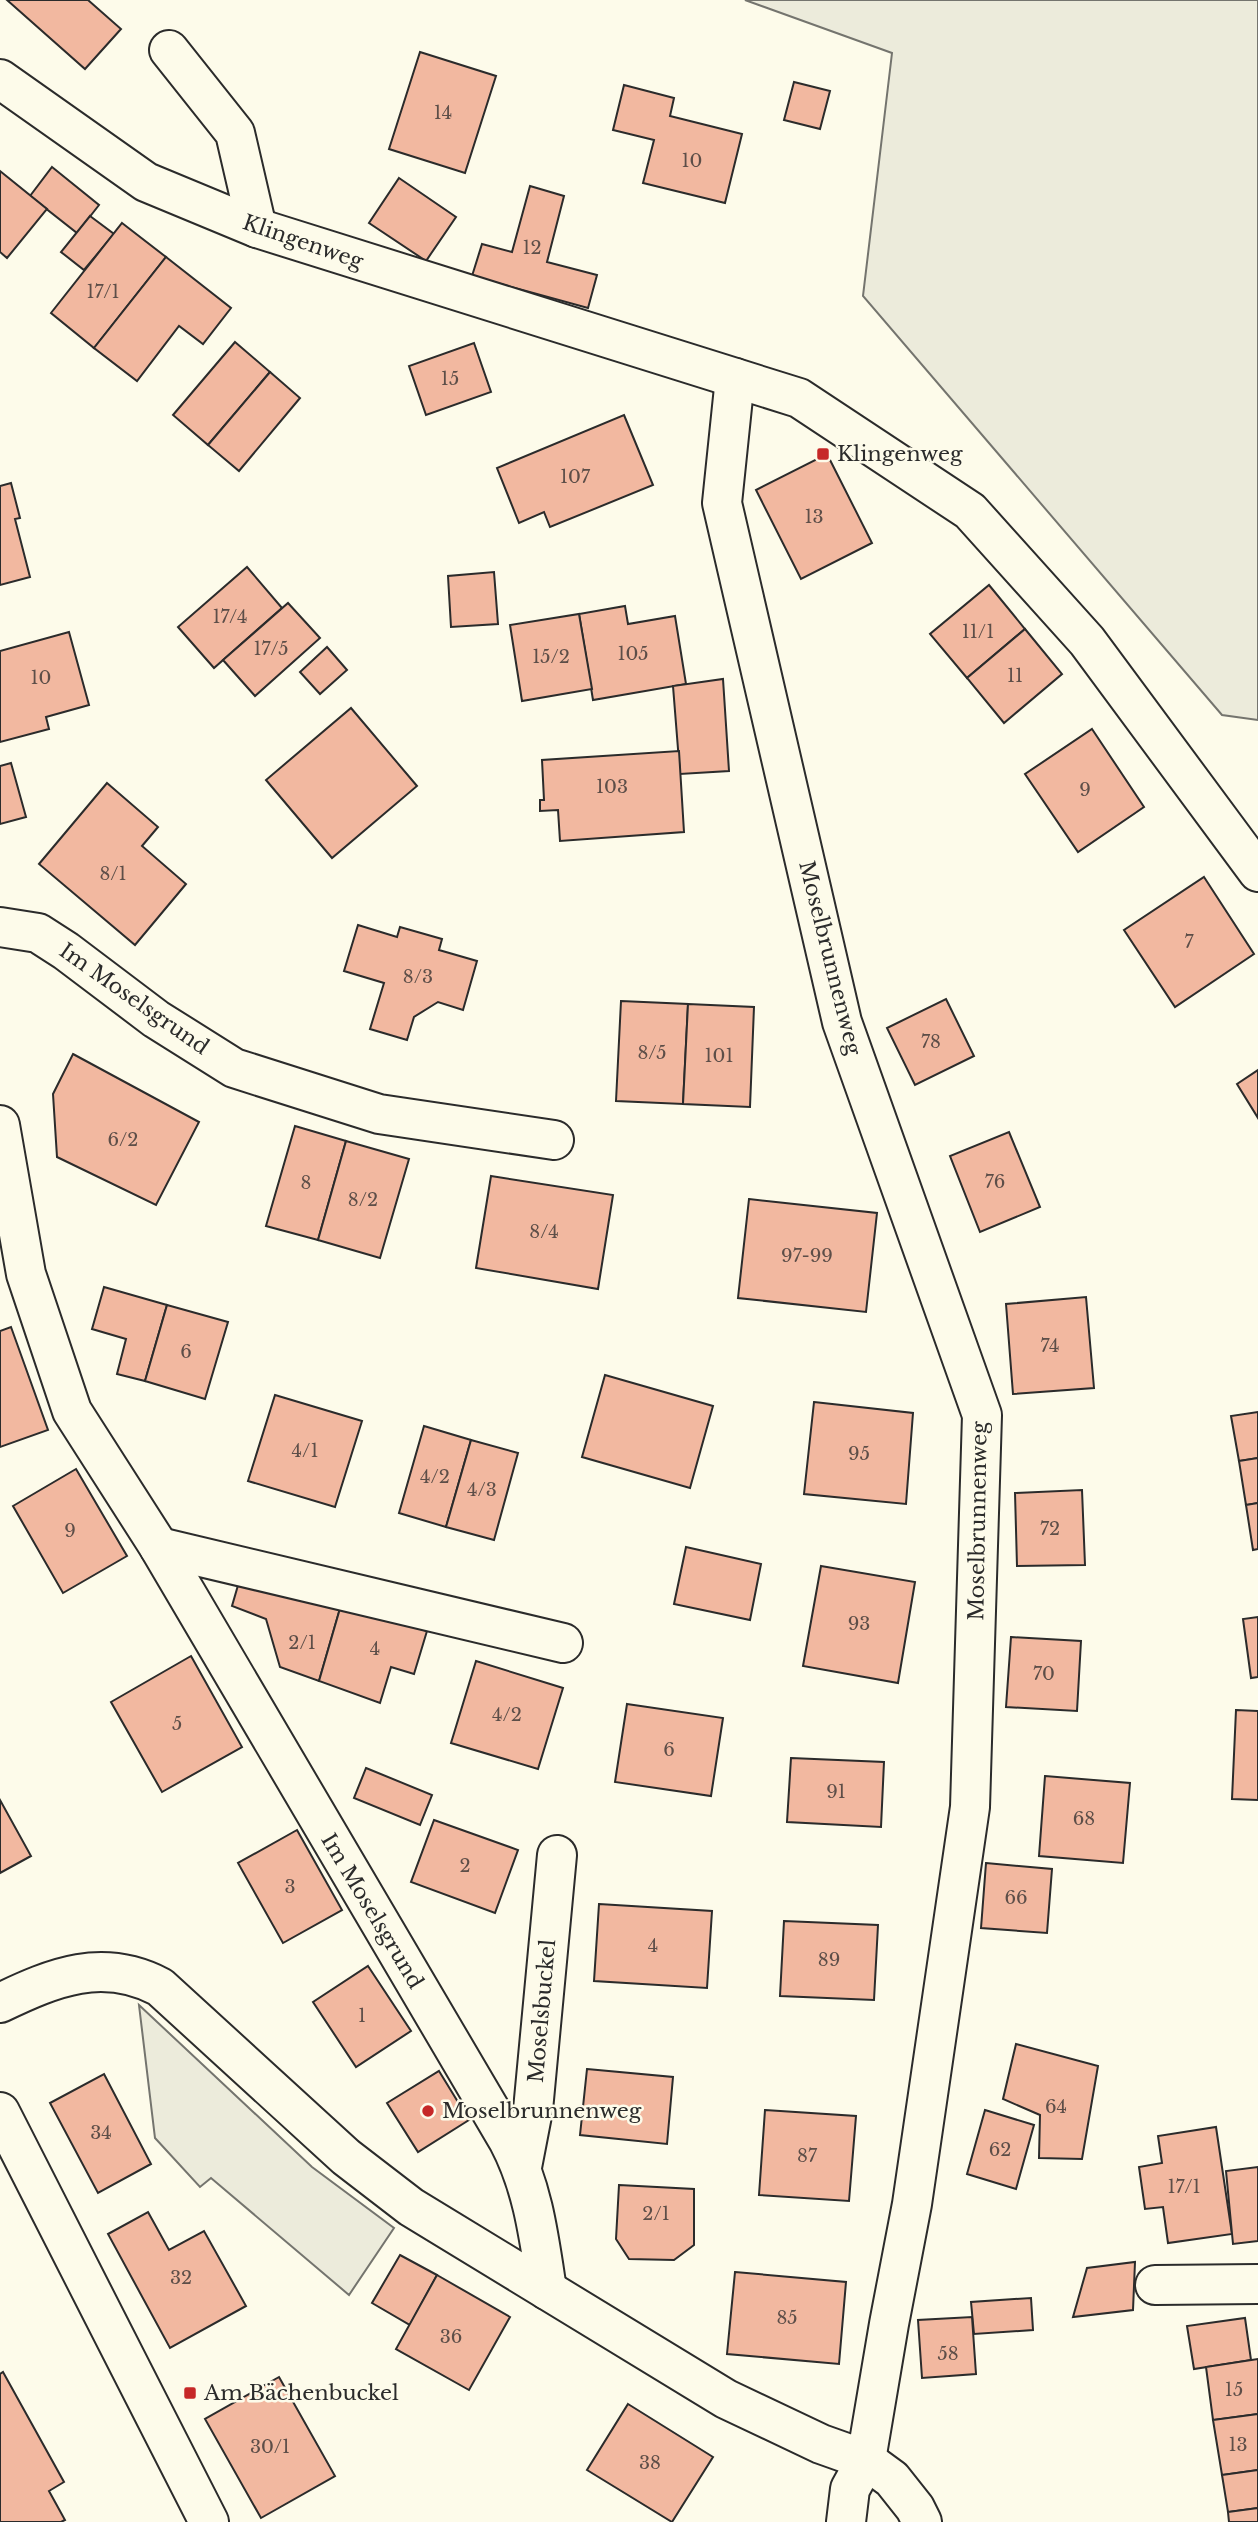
<svg xmlns="http://www.w3.org/2000/svg" width="1258" height="2522" viewBox="0 0 1258 2522" font-family="'Libre Baskerville',serif">
<style>
.green{fill:#ecebdb;stroke:#74746e;stroke-width:2}
.building{fill:#f2b8a0;stroke:#2b2b2b;stroke-width:2}
.lines{fill:none;stroke-linecap:round;stroke-linejoin:round}
.minor-casing{stroke:#2b2b2b;stroke-width:42}
.minor{stroke:#fdfbea;stroke-width:38}
.poi-dot{fill:#c62828;stroke:#fdfbea;stroke-width:2.5}
.labels{text-anchor:middle;stroke-width:5;stroke-linejoin:round;paint-order:stroke}
.number-label{font-size:18px;fill:#5d4e48}
.street-label{font-size:21px;fill:#2b2b2b;stroke:#fdfbea}
.poi-label{font-size:21px;fill:#2b2b2b;stroke:#fdfbea;text-anchor:start}
</style>
<rect width="100%" height="100%" fill="#fdfbea"/>
<g class="green">
<path d="M 745,0 L 1258,0 L 1258,720 L 1222,715 L 863,296 L 892,53 Z"/>
<path d="M 139,2005 L 312,2167 L 394,2228 L 349,2295 L 211,2178 L 200,2187 L 155,2138 Z"/>
</g>
<g class="building">
<path d="M 7,0 L 88,0 L 121,29 L 85,69 Z"/>
<path d="M 420,52 L 496,76 L 465,173 L 389,149 Z"/>
<path d="M 794,82 L 830,91 L 820,129 L 784,120 Z"/>
<path d="M 624,85 L 674,98 L 670,116 L 742,134 L 725,203 L 643,183 L 654,140 L 613,130 Z"/>
<path d="M 52,167 L 99,205 L 77,233 L 30,196 Z"/>
<path d="M 0,171 L 47,209 L 7,258 L 0,252 Z"/>
<path d="M 399,178 L 456,217 L 426,261 L 369,223 Z"/>
<path d="M 530,186 L 564,196 L 547,262 L 597,275 L 588,308 L 472,276 L 482,244 L 512,252 Z"/>
<path d="M 90,216 L 114,234 L 84,270 L 61,252 Z"/>
<path d="M 122,223 L 166,257 L 94,348 L 51,313 Z"/>
<path d="M 166,257 L 231,308 L 203,344 L 179,326 L 137,381 L 94,348 Z"/>
<path d="M 235,342 L 270,372 L 208,445 L 173,415 Z"/>
<path d="M 474,343 L 491,392 L 426,415 L 409,366 Z"/>
<path d="M 270,372 L 300,398 L 239,471 L 208,445 Z"/>
<path d="M 624,415 L 653,485 L 550,527 L 544,512 L 519,523 L 497,468 Z"/>
<path d="M 827,454 L 872,543 L 801,579 L 756,490 Z"/>
<path d="M 11,483 L 20,518 L 15,519 L 30,577 L 0,585 L 0,486 Z"/>
<path d="M 247,567 L 282,608 L 214,668 L 178,627 Z"/>
<path d="M 494,572 L 498,624 L 451,627 L 448,576 Z"/>
<path d="M 989,585 L 1025,629 L 967,678 L 930,634 Z"/>
<path d="M 288,603 L 320,638 L 255,696 L 223,660 Z"/>
<path d="M 625,606 L 628,624 L 675,616 L 686,684 L 593,700 L 579,614 Z"/>
<path d="M 579,614 L 592,689 L 522,701 L 510,625 Z"/>
<path d="M 1025,629 L 1062,674 L 1004,723 L 967,678 Z"/>
<path d="M 69,632 L 89,705 L 46,717 L 49,729 L 0,742 L 0,651 Z"/>
<path d="M 327,647 L 347,670 L 320,694 L 300,672 Z"/>
<path d="M 723,679 L 729,771 L 680,774 L 673,686 Z"/>
<path d="M 351,708 L 417,786 L 332,858 L 266,780 Z"/>
<path d="M 1092,729 L 1144,807 L 1078,852 L 1025,774 Z"/>
<path d="M 679,751 L 684,832 L 560,841 L 558,810 L 540,811 L 540,800 L 544,800 L 542,760 Z"/>
<path d="M 11,763 L 26,817 L 0,824 L 0,766 Z"/>
<path d="M 107,783 L 158,827 L 142,846 L 186,884 L 135,945 L 39,864 Z"/>
<path d="M 1204,877 L 1254,954 L 1175,1007 L 1124,930 Z"/>
<path d="M 358,925 L 397,937 L 400,927 L 442,939 L 439,950 L 477,961 L 463,1010 L 438,1002 L 414,1017 L 407,1040 L 370,1029 L 384,983 L 344,971 Z"/>
<path d="M 946,999 L 974,1056 L 915,1085 L 887,1028 Z"/>
<path d="M 621,1001 L 688,1004 L 683,1104 L 616,1101 Z"/>
<path d="M 688,1004 L 754,1007 L 750,1107 L 683,1104 Z"/>
<path d="M 73,1054 L 199,1122 L 156,1205 L 57,1157 L 53,1094 Z"/>
<path d="M 1258,1070 L 1258,1118 L 1237,1084 Z"/>
<path d="M 295,1126 L 346,1141 L 318,1240 L 266,1226 Z"/>
<path d="M 1009,1132 L 1040,1207 L 980,1232 L 950,1156 Z"/>
<path d="M 346,1141 L 409,1159 L 380,1258 L 318,1240 Z"/>
<path d="M 491,1176 L 613,1195 L 598,1289 L 476,1268 Z"/>
<path d="M 749,1199 L 877,1213 L 866,1312 L 738,1298 Z"/>
<path d="M 104,1287 L 167,1305 L 145,1381 L 117,1374 L 126,1339 L 92,1329 Z"/>
<path d="M 1086,1297 L 1094,1388 L 1013,1394 L 1006,1304 Z"/>
<path d="M 167,1305 L 228,1322 L 205,1399 L 145,1381 Z"/>
<path d="M 11,1327 L 48,1430 L 0,1447 L 0,1331 Z"/>
<path d="M 605,1375 L 713,1406 L 690,1488 L 582,1457 Z"/>
<path d="M 275,1395 L 362,1421 L 335,1507 L 248,1481 Z"/>
<path d="M 814,1402 L 913,1413 L 906,1504 L 804,1494 Z"/>
<path d="M 1258,1412 L 1258,1458 L 1239,1461 L 1231,1416 Z"/>
<path d="M 424,1426 L 471,1440 L 446,1527 L 399,1513 Z"/>
<path d="M 471,1440 L 518,1453 L 494,1540 L 446,1527 Z"/>
<path d="M 1258,1458 L 1258,1503 L 1246,1505 L 1239,1461 Z"/>
<path d="M 76,1469 L 127,1556 L 63,1593 L 13,1506 Z"/>
<path d="M 1082,1490 L 1085,1565 L 1017,1566 L 1015,1493 Z"/>
<path d="M 1258,1503 L 1258,1549 L 1253,1550 L 1246,1505 Z"/>
<path d="M 686,1547 L 761,1564 L 750,1620 L 674,1604 Z"/>
<path d="M 821,1566 L 915,1582 L 898,1683 L 803,1666 Z"/>
<path d="M 241,1575 L 341,1605 L 319,1681 L 280,1667 L 266,1619 L 232,1606 Z"/>
<path d="M 341,1605 L 427,1631 L 414,1674 L 391,1667 L 380,1703 L 319,1681 Z"/>
<path d="M 1258,1617 L 1258,1677 L 1251,1678 L 1243,1619 Z"/>
<path d="M 1011,1637 L 1081,1641 L 1077,1711 L 1006,1707 Z"/>
<path d="M 191,1656 L 242,1747 L 162,1792 L 111,1702 Z"/>
<path d="M 476,1661 L 563,1688 L 538,1769 L 451,1743 Z"/>
<path d="M 627,1704 L 723,1718 L 711,1796 L 615,1782 Z"/>
<path d="M 1236,1710 L 1258,1711 L 1258,1800 L 1232,1799 Z"/>
<path d="M 791,1758 L 884,1762 L 881,1827 L 787,1822 Z"/>
<path d="M 366,1768 L 432,1795 L 420,1825 L 354,1798 Z"/>
<path d="M 1045,1776 L 1130,1783 L 1123,1863 L 1039,1856 Z"/>
<path d="M 0,1800 L 31,1856 L 0,1873 Z"/>
<path d="M 434,1820 L 518,1850 L 495,1913 L 411,1882 Z"/>
<path d="M 297,1830 L 342,1910 L 283,1943 L 238,1863 Z"/>
<path d="M 986,1863 L 1052,1869 L 1047,1933 L 981,1928 Z"/>
<path d="M 599,1904 L 712,1911 L 707,1988 L 594,1981 Z"/>
<path d="M 784,1921 L 878,1925 L 874,2000 L 780,1996 Z"/>
<path d="M 368,1966 L 411,2031 L 356,2067 L 313,2002 Z"/>
<path d="M 1016,2044 L 1098,2066 L 1082,2159 L 1039,2158 L 1040,2115 L 1003,2099 Z"/>
<path d="M 587,2069 L 673,2077 L 667,2144 L 580,2135 Z"/>
<path d="M 439,2071 L 469,2120 L 418,2152 L 387,2103 Z"/>
<path d="M 104,2074 L 151,2164 L 98,2193 L 50,2103 Z"/>
<path d="M 765,2110 L 856,2116 L 849,2201 L 759,2195 Z"/>
<path d="M 985,2110 L 1034,2125 L 1016,2189 L 967,2174 Z"/>
<path d="M 1216,2127 L 1232,2234 L 1168,2243 L 1163,2207 L 1145,2209 L 1139,2167 L 1162,2163 L 1158,2136 Z"/>
<path d="M 1258,2167 L 1258,2241 L 1233,2244 L 1226,2171 Z"/>
<path d="M 619,2185 L 694,2189 L 694,2245 L 674,2260 L 629,2259 L 616,2239 Z"/>
<path d="M 148,2212 L 169,2250 L 204,2231 L 246,2306 L 170,2348 L 108,2234 Z"/>
<path d="M 400,2255 L 437,2275 L 410,2325 L 372,2303 Z"/>
<path d="M 1135,2262 L 1133,2310 L 1073,2317 L 1087,2268 Z"/>
<path d="M 735,2272 L 846,2282 L 839,2364 L 727,2354 Z"/>
<path d="M 437,2275 L 510,2317 L 469,2390 L 396,2349 Z"/>
<path d="M 1031,2298 L 1033,2330 L 974,2334 L 971,2302 Z"/>
<path d="M 972,2317 L 976,2374 L 922,2378 L 918,2320 Z"/>
<path d="M 1245,2318 L 1251,2360 L 1194,2369 L 1187,2326 Z"/>
<path d="M 1258,2359 L 1258,2414 L 1213,2420 L 1206,2367 Z"/>
<path d="M 3,2372 L 64,2482 L 49,2491 L 65,2520 L 61,2522 L 0,2522 L 0,2374 Z"/>
<path d="M 279,2377 L 335,2476 L 261,2518 L 205,2419 Z"/>
<path d="M 628,2404 L 713,2457 L 672,2522 L 587,2470 Z"/>
<path d="M 1258,2414 L 1258,2470 L 1222,2475 L 1213,2420 Z"/>
<path d="M 1258,2470 L 1258,2508 L 1228,2512 L 1222,2475 Z"/>
<path d="M 1258,2508 L 1258,2522 L 1229,2522 L 1228,2512 Z"/>
</g>
<g class="lines">
<g class="minor-casing">
<g id="minor">
<path d="M 169,50 L 235,133 L 257,228"/>
<path d="M 0,79 L 146,182 L 257,228 L 799,398 L 970,511 L 1087,641 L 1258,872"/>
<path d="M 735,378 L 722,503 L 842,1022 L 982,1415 L 970,1807 L 912,2204 L 889,2324 L 866,2460 L 850,2489 L 846,2522"/>
<path d="M 0,927 L 38,933 L 66,951 L 156,1019 L 234,1068 L 379,1114 L 554,1140"/>
<path d="M 0,1125 L 26,1274 L 72,1411 L 159,1547 L 508,2140 C 533,2187 539,2237 547,2290"/>
<path d="M 159,1547 L 563,1643"/>
<path d="M 0,2003 C 54,1977 103,1957 160,1987 L 346,2157 L 411,2207 L 726,2399 L 821,2444 L 866,2460 L 892,2479 L 915,2508 L 922,2522"/>
<path d="M 0,2112 L 209,2522"/>
<path d="M 522,2167 L 533,2110 L 557,1855"/>
<path d="M 1155,2285 L 1258,2284"/>
</g>
</g>
<use href="#minor" class="minor"/>
</g>
<g class="poi-dot">
<rect x="816" y="447" width="14" height="14" rx="3.5"/>
<circle cx="428" cy="2111" r="7"/>
<rect x="183" y="2386" width="14" height="14" rx="3.5"/>
</g>
<g class="labels">
<g class="number-label">
<text x="443" y="119">14</text>
<text x="692" y="167">10</text>
<text x="532" y="254">12</text>
<text x="103" y="298">17/1</text>
<text x="450" y="385">15</text>
<text x="575" y="483">107</text>
<text x="814" y="523">13</text>
<text x="230" y="623">17/4</text>
<text x="978" y="638">11/1</text>
<text x="271" y="655">17/5</text>
<text x="633" y="660">105</text>
<text x="551" y="663">15/2</text>
<text x="1015" y="682">11</text>
<text x="41" y="684">10</text>
<text x="612" y="793">103</text>
<text x="1085" y="796">9</text>
<text x="113" y="880">8/1</text>
<text x="1189" y="948">7</text>
<text x="418" y="983">8/3</text>
<text x="931" y="1048">78</text>
<text x="652" y="1059">8/5</text>
<text x="719" y="1062">101</text>
<text x="123" y="1146">6/2</text>
<text x="995" y="1188">76</text>
<text x="306" y="1189">8</text>
<text x="363" y="1206">8/2</text>
<text x="544" y="1238">8/4</text>
<text x="807" y="1262">97-99</text>
<text x="1050" y="1352">74</text>
<text x="186" y="1358">6</text>
<text x="305" y="1457">4/1</text>
<text x="859" y="1460">95</text>
<text x="435" y="1483">4/2</text>
<text x="482" y="1496">4/3</text>
<text x="1050" y="1535">72</text>
<text x="70" y="1537">9</text>
<text x="859" y="1630">93</text>
<text x="302" y="1649">2/1</text>
<text x="375" y="1655">4</text>
<text x="1044" y="1680">70</text>
<text x="507" y="1721">4/2</text>
<text x="177" y="1730">5</text>
<text x="669" y="1756">6</text>
<text x="836" y="1798">91</text>
<text x="1084" y="1825">68</text>
<text x="465" y="1872">2</text>
<text x="290" y="1893">3</text>
<text x="1016" y="1904">66</text>
<text x="653" y="1952">4</text>
<text x="829" y="1966">89</text>
<text x="362" y="2022">1</text>
<text x="1056" y="2113">64</text>
<text x="101" y="2139">34</text>
<text x="1000" y="2156">62</text>
<text x="807" y="2162">87</text>
<text x="1184" y="2193">17/1</text>
<text x="656" y="2220">2/1</text>
<text x="181" y="2284">32</text>
<text x="787" y="2324">85</text>
<text x="451" y="2343">36</text>
<text x="948" y="2360">58</text>
<text x="1234" y="2396">15</text>
<text x="1238" y="2451">13</text>
<text x="270" y="2453">30/1</text>
<text x="650" y="2469">38</text>
</g>
<g class="street-label">
<text transform="translate(303 242) rotate(19)" y="7">Klingenweg</text>
<text transform="translate(830 958) rotate(76)" y="7">Moselbrunnenweg</text>
<text transform="translate(134 999) rotate(35)" y="7">Im Moselsgrund</text>
<text transform="translate(978 1521) rotate(-89)" y="7">Moselbrunnenweg</text>
<text transform="translate(372 1911) rotate(59)" y="7">Im Moselsgrund</text>
<text transform="translate(542 2011) rotate(-85)" y="7">Moselsbuckel</text>
</g>
<g class="poi-label">
<text x="837" y="461">Klingenweg</text>
<text x="442" y="2118">Moselbrunnenweg</text>
<text x="204" y="2400">Am Bächenbuckel</text>
</g>
</g>
</svg>
